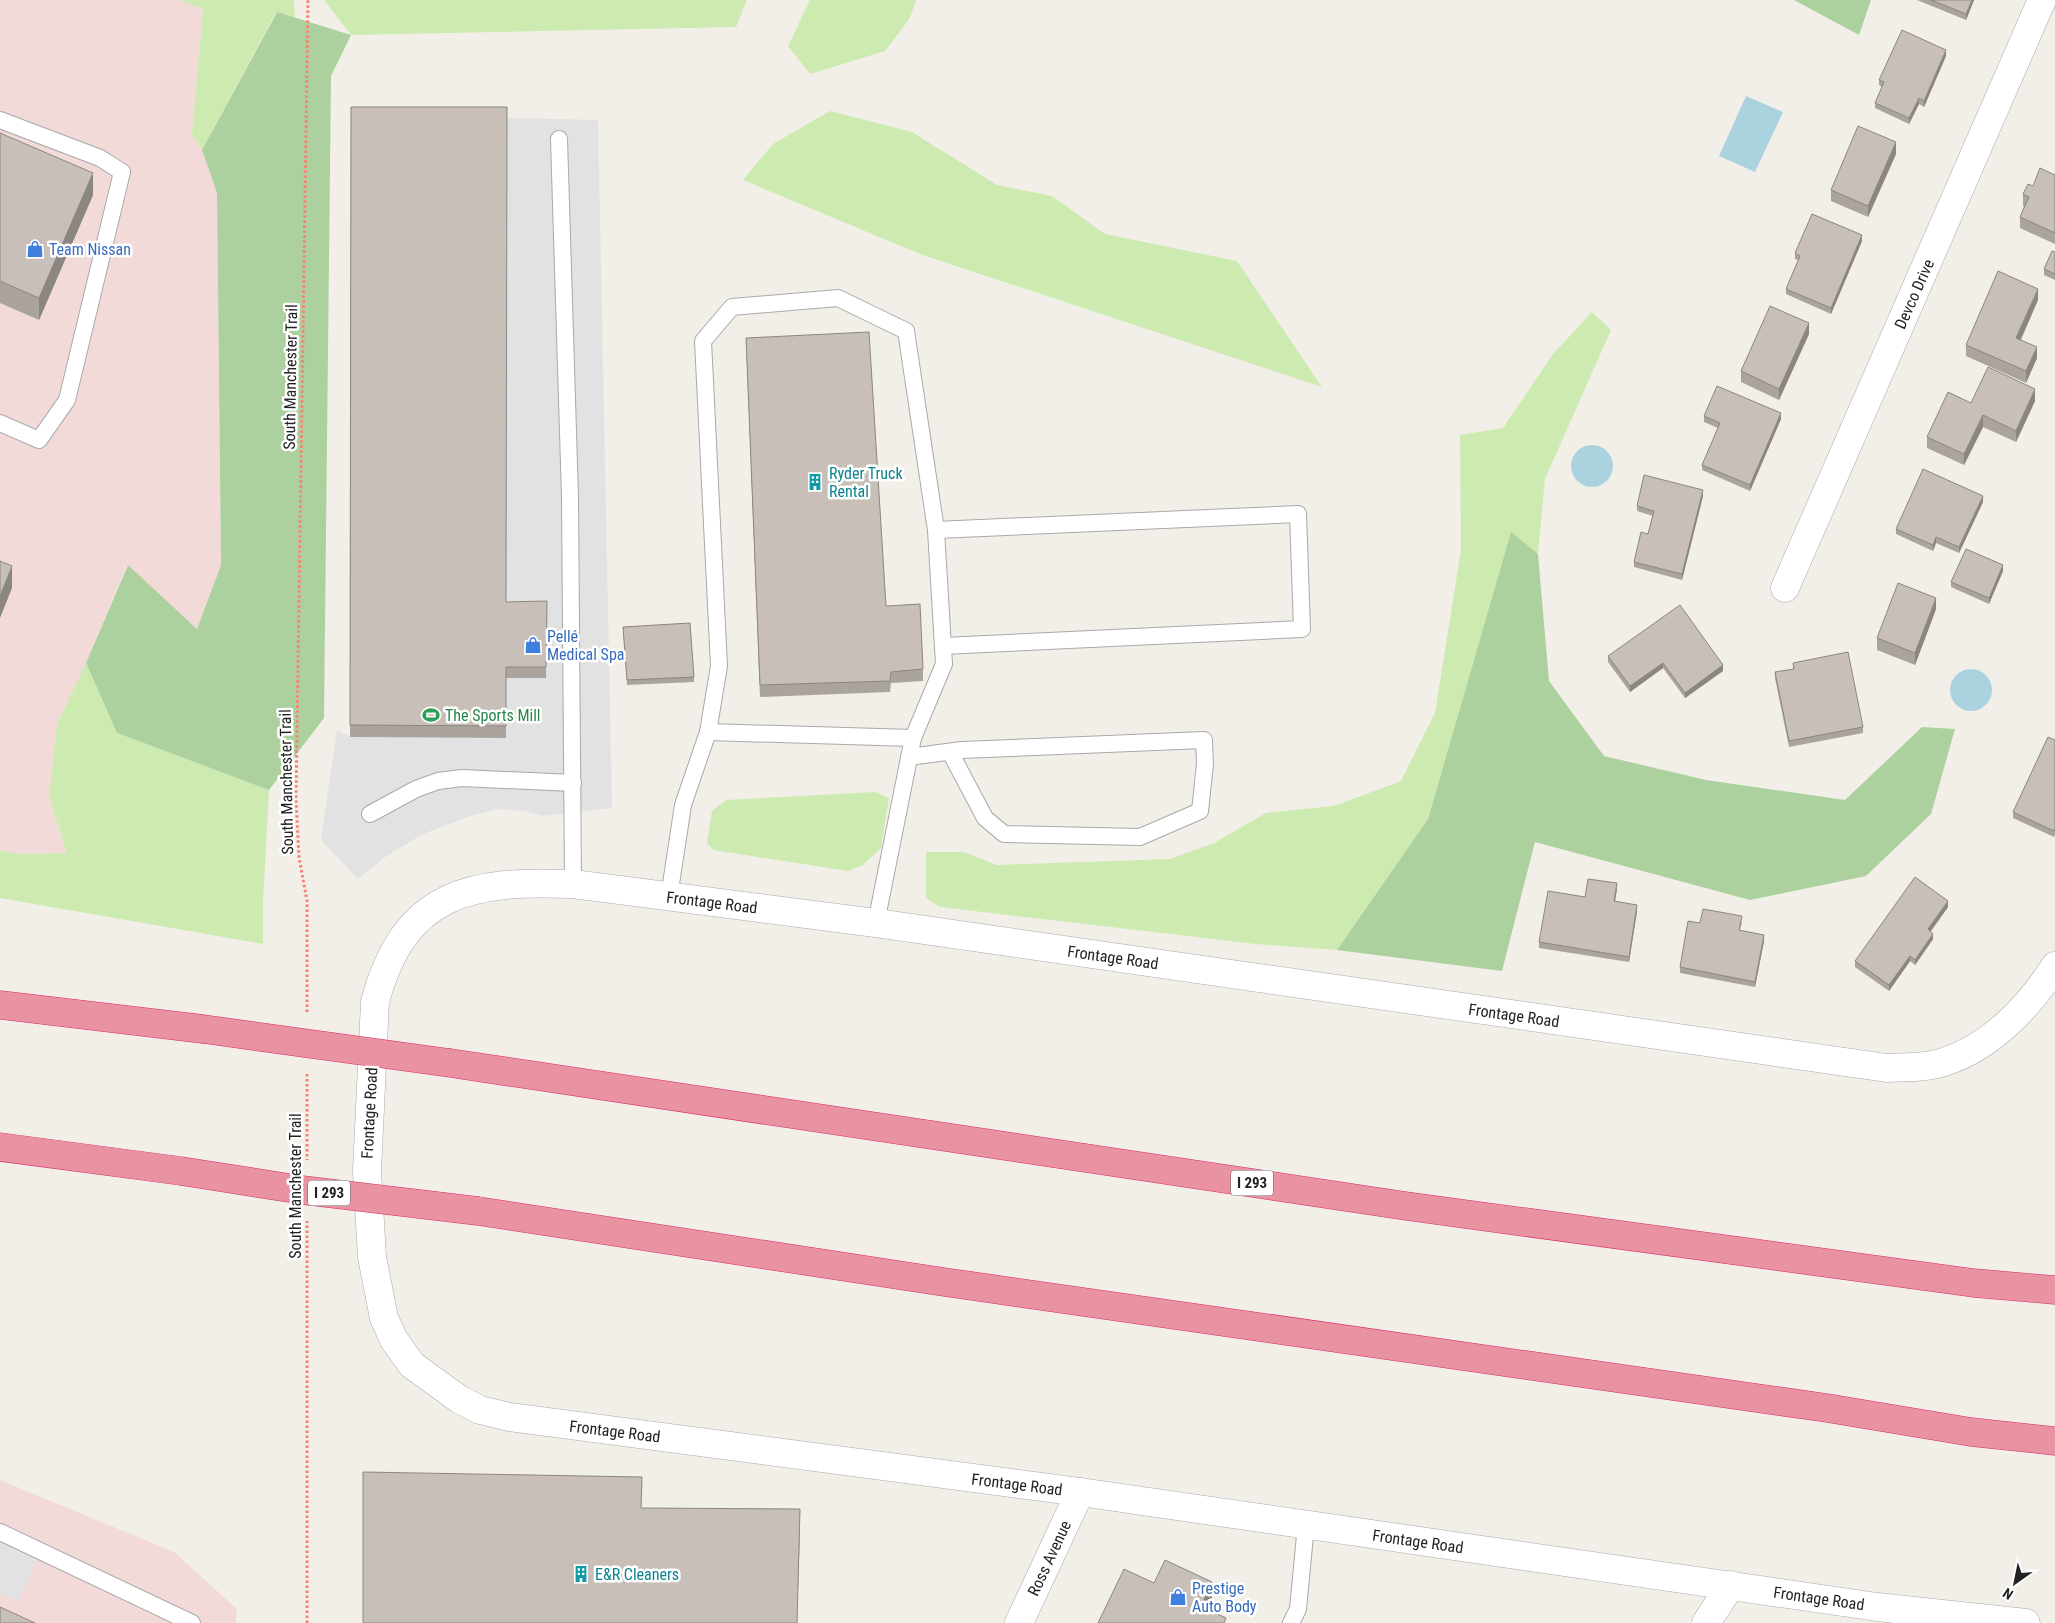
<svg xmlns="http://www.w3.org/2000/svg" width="2055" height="1623" viewBox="0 0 2055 1623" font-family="'Roboto Condensed',sans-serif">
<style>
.commercial{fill:#f2dad9}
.grass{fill:#cdebb0}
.forest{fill:#add19e}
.parking{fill:#e2e2e2}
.water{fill:#aad3df}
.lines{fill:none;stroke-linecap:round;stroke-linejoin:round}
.lane-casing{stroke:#a9a9a9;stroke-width:18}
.street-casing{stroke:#a9a9a9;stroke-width:29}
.highway-casing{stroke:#dc2a67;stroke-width:29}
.path{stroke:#fa8072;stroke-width:3;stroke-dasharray:2.5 2.5;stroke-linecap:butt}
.lane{stroke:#fff;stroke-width:16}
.street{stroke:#fff;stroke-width:28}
.highway{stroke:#e892a2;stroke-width:28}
.highway-bridge-casing{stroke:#dc2a67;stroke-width:29;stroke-linecap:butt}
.highway-bridge{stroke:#e892a2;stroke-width:28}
.wall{fill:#aba49e}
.shaded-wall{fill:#8b8681}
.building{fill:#c7bfb8;stroke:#8b8681}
.labels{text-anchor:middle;stroke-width:5;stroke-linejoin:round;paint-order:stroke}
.shield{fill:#fff;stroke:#646464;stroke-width:1}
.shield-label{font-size:15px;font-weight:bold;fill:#222}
.shop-label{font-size:16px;fill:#366cbe;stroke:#fff;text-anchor:start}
.street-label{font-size:16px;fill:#222;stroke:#fff}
.culture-label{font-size:16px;fill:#0d838f;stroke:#fff;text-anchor:start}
.leisure-label{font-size:16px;fill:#27864d;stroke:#fff;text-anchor:start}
</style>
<rect width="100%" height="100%" fill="#f2efe9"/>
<g class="commercial">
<path d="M 0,0 L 181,0 L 203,9 L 192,133 L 202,150 L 217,193 L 221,565 L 197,629 L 127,565 L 86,663 L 57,724 L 49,797 L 67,853 L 22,854 L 0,851 Z"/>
<path d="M 0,1480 L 174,1552 L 237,1609 L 236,1623 L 0,1623 Z"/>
</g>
<g class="grass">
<path d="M 181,0 L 294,0 L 295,18 L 276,12 L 202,150 L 192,134 L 203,9 Z"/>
<path d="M 324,0 L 747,0 L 736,27 L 351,35 Z"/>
<path d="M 810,0 L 916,0 L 910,18 L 885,51 L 810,74 L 788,46 Z"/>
<path d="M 830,111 L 912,132 L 997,185 L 1052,196 L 1105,234 L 1237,261 L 1322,387 L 920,254 L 743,180 L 773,144 Z"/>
<path d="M 1592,312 L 1611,330 L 1545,479 L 1538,554 L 1511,533 L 1428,819 L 1337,950 L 1256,944 L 940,907 L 926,898 L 926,852 L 964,852 L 997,865 L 1170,859 L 1214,843 L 1266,813 L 1334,806 L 1401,781 L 1435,713 L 1461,550 L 1460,435 L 1503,428 L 1553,354 Z"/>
<path d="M 86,663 L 117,733 L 269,790 L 263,902 L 263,944 L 0,898 L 0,851 L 22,854 L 67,853 L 49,797 L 57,724 Z"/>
<path d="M 875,792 L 889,798 L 881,848 L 863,865 L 848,871 L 713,850 L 707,843 L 712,811 L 726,800 Z"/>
</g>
<g class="forest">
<path d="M 1794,0 L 1871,0 L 1859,35 Z"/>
<path d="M 277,12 L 351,35 L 331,76 L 324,718 L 269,790 L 117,733 L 86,663 L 128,565 L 197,629 L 221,565 L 217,193 L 202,150 Z"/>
<path d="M 1511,532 L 1538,554 L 1549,681 L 1604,756 L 1706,780 L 1845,800 L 1922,727 L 1955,729 L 1931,814 L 1866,876 L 1750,900 L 1535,842 L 1502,971 L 1337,950 L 1428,819 Z"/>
</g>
<g class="parking">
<path d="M 507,118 L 598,120 L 612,808 L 542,816 L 524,811 L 497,809 L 468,817 L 423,834 L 385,857 L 358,879 L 321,840 L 337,730 L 350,737 L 505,738 L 506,678 L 546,678 L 506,613 Z"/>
<path d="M 0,1532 L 41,1551 L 18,1601 L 0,1593 Z"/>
</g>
<g class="water">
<path d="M 1746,96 L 1783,112 L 1755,172 L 1719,156 Z"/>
<circle cx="1592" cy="466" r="21"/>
<circle cx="1971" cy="690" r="21"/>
</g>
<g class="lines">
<g class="lane-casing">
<g id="lane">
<path d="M 0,120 L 100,158 L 122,172 L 67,400 L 39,440 L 0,423"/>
<path d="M 559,139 L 570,497 L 573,884"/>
<path d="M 936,530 L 1298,514 L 1302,629 L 943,646"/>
<path d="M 708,732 L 719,666 L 703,341 L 732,307 L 838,298 L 906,331 L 936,530 L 944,664 L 913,738"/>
<path d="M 909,757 L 962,750 L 1204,740 L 1205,764 L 1200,811 L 1140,837 L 1004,834 L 985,818 L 950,752"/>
<path d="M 370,814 L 416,789 L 438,781 L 462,778 L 573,783"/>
<path d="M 669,897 L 683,805 L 708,732 L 913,738 L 876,923"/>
<path d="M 0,1532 L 192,1623"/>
<path d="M 1291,1623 L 1298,1609 L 1306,1525"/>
</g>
</g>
<g class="street-casing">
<g id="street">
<path d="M 1785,588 L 2042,0"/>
<path d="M 1019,1623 L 1080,1492"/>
<path d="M 1706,1623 L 1731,1585"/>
<path d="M 2026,1623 L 1877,1607 L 1080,1492 L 509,1417 L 480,1410 L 459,1399 L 412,1365 L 394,1340 L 384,1318 L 372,1257 L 367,1171 L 375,1002 C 404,892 470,880 573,884 L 876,923 L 1887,1068 C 1906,1067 1926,1068 1944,1062 C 1991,1047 2029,1007 2055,966"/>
</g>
</g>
<g class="highway-casing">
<g id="highway">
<path d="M 0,1005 L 203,1029"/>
<path d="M 450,1063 L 1406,1206 L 1974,1283 L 2055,1290"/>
<path d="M 0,1147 L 181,1171"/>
<path d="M 478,1211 L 944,1282 L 1827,1408 L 1971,1432 L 2055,1441"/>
</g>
</g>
<g class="path">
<path d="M 307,1012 L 307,901 L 299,857 L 296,800 L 308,0"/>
<path d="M 307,1074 L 307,1160"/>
<path d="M 307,1623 L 307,1221"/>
</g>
<use href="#lane" class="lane"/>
<use href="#street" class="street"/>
<use href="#highway" class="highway"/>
<g class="highway-bridge-casing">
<g id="highway-bridge">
<path d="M 203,1029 L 450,1063"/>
<path d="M 181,1171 L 302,1190 L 478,1211"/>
</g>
</g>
<use href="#highway-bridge" class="highway-bridge"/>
</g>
<g class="wall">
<path d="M 1917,0 L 1974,0 L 1966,20 Z"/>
<path d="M 1946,56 L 1924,107 L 1919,104 L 1909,124 L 1875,108 L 1875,103 L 1882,87 L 1879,85 L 1879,80 Z"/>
<path d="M 351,107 L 506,602 L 547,612 L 546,678 L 506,678 L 506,738 L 350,737 Z"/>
<path d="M 0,133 L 93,195 L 39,320 L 0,303 Z"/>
<path d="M 1896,154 L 1868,217 L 1831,201 L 1831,190 Z"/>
<path d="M 2055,175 L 2055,244 L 2020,228 L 2020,217 L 2024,206 L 2023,206 L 2023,194 L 2033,186 Z"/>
<path d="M 1862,241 L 1831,314 L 1786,294 L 1786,289 L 1798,260 L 1795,259 L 1795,253 Z"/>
<path d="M 2055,252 L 2055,280 L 2044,275 L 2044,269 Z"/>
<path d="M 2038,300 L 2021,340 L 2037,358 L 2026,383 L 1966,356 L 1966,345 Z"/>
<path d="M 1809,334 L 1779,400 L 1741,382 L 1741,371 Z"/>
<path d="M 746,338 L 886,606 L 923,669 L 923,681 L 891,683 L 890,692 L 760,697 Z"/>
<path d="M 2035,401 L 2016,442 L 1983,427 L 1964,465 L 1927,448 L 1927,437 L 1971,403 Z"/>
<path d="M 1704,416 L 1781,419 L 1750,491 L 1702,470 L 1702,465 L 1718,428 L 1704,422 Z"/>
<path d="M 1703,496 L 1682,580 L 1634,567 L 1634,562 L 1648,534 L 1653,516 L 1637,511 L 1637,506 Z"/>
<path d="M 1983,502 L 1959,553 L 1936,543 L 1933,551 L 1896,534 L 1896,529 Z"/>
<path d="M 2003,571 L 1989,604 L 1951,587 L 1951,582 Z"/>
<path d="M 1936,609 L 1915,665 L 1877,650 L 1877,638 Z"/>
<path d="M 623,627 L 694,677 L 694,682 L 627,685 Z"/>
<path d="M 1608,656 L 1723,671 L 1685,698 L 1663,668 L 1630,692 L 1608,662 Z"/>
<path d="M 1793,663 L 1863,727 L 1863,733 L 1789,747 L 1775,678 L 1775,672 L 1793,669 Z"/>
<path d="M 2055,740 L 2055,835 L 2054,837 L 2013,818 L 2013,812 Z"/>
<path d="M 1617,889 L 1615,901 L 1637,911 L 1629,962 L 1539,948 L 1539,942 L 1585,897 Z"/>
<path d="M 1948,907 L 1931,931 L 1933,939 L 1915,965 L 1910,961 L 1889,991 L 1855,967 L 1855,961 Z"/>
<path d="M 1742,922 L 1740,930 L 1764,941 L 1755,987 L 1680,973 L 1680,967 L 1700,923 Z"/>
</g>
<g class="shaded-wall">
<path d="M 1972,0 L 1974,0 L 1966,20 L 1966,14 Z"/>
<path d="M 1946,50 L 1946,56 L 1924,107 L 1924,101 Z"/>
<path d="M 1919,98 L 1919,104 L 1909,124 L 1909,118 Z"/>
<path d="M 1896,142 L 1896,154 L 1868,217 L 1868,206 Z"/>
<path d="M 93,173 L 93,195 L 39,320 L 39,298 Z"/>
<path d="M 1862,235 L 1862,241 L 1831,314 L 1831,308 Z"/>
<path d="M 2038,289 L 2038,300 L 2016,349 L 2016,338 Z"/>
<path d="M 1809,323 L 1809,334 L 1779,400 L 1779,389 Z"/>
<path d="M 2037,347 L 2037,358 L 2026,383 L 2026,371 Z"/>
<path d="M 2035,389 L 2035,401 L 2016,442 L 2016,431 Z"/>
<path d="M 1781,413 L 1781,419 L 1750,491 L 1750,485 Z"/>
<path d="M 1983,415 L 1983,427 L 1964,465 L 1964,454 Z"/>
<path d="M 1703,490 L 1703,496 L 1682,580 L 1682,574 Z"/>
<path d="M 1983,496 L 1983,502 L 1959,553 L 1959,547 Z"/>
<path d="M 1936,537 L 1936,543 L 1933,551 L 1933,545 Z"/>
<path d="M 2003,565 L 2003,571 L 1989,604 L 1989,598 Z"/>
<path d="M 12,566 L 12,588 L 0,618 L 0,596 Z"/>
<path d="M 1936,598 L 1936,609 L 1915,665 L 1915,653 Z"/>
<path d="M 1663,663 L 1663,668 L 1630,692 L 1630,686 Z"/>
<path d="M 1723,665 L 1723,671 L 1685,698 L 1685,693 Z"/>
<path d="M 1617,883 L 1617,889 L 1614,907 L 1614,901 Z"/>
<path d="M 1948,901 L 1948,907 L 1928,935 L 1928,929 Z"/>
<path d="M 1637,905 L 1637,911 L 1629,962 L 1629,957 Z"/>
<path d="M 1933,934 L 1933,939 L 1915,965 L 1915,960 Z"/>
<path d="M 1764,935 L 1764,941 L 1755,987 L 1755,982 Z"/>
<path d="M 1910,956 L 1910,961 L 1889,991 L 1889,985 Z"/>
<path d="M 800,1509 L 800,1526 L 797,1623 Z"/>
<path d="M 1212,1582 L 1212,1604 L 1203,1623 L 1201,1606 Z"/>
</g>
<g class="building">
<path d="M 1931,0 L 1972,0 L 1966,14 Z"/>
<path d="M 1902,30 L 1946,50 L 1924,101 L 1919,98 L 1909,118 L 1875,103 L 1884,82 L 1879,80 Z"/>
<path d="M 351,107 L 507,107 L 506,602 L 547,601 L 546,667 L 506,667 L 506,726 L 350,725 Z"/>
<path d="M 1858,126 L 1896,142 L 1868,206 L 1831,190 Z"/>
<path d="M 0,133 L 93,173 L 39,298 L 0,281 Z"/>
<path d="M 2040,168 L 2055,175 L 2055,233 L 2020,217 L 2029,197 L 2023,194 L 2028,184 L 2033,186 Z"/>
<path d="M 1812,214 L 1862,235 L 1831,308 L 1786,289 L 1800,256 L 1795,253 Z"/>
<path d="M 2052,251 L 2055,252 L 2055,274 L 2044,269 Z"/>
<path d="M 1998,271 L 2038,289 L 2016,338 L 2037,347 L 2026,371 L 1966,345 Z"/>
<path d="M 1770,306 L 1809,323 L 1779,389 L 1741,371 Z"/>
<path d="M 869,332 L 886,606 L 920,604 L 923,669 L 891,672 L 890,681 L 760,685 L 746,338 Z"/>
<path d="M 1988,367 L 2035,389 L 2016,431 L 1983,415 L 1964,454 L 1927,437 L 1948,392 L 1971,403 Z"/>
<path d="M 1717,386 L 1781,413 L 1750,485 L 1702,465 L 1720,423 L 1704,416 Z"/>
<path d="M 1923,469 L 1983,496 L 1959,547 L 1936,537 L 1933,545 L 1896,529 Z"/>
<path d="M 1644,475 L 1703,490 L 1682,574 L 1634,562 L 1641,532 L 1648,534 L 1654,511 L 1637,506 Z"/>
<path d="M 1966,549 L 2003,565 L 1989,598 L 1951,582 Z"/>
<path d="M 0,561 L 12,566 L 0,596 Z"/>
<path d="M 1898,583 L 1936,598 L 1915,653 L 1877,638 Z"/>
<path d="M 1680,605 L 1723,665 L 1685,693 L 1663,663 L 1630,686 L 1608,656 Z"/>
<path d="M 690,623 L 694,677 L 627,680 L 623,627 Z"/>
<path d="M 1848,652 L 1863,727 L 1789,741 L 1775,672 L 1794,669 L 1793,663 Z"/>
<path d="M 2048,737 L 2055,740 L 2055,829 L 2054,831 L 2013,812 Z"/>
<path d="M 1915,877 L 1948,901 L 1928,929 L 1933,934 L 1915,960 L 1910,956 L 1889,985 L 1855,961 Z"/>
<path d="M 1588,879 L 1617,883 L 1614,901 L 1637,905 L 1629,957 L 1539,942 L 1548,891 L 1585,897 Z"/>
<path d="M 1703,909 L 1742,916 L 1739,930 L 1764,935 L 1755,982 L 1680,967 L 1688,921 L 1700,923 Z"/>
<path d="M 363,1472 L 642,1477 L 641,1508 L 800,1509 L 797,1623 L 363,1623 Z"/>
<path d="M 1165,1560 L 1212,1582 L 1201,1606 L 1226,1618 L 1224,1623 L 1098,1623 L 1124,1569 L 1154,1583 Z"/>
<path d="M 0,1607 L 35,1623 L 0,1623 Z"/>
</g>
<defs>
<g id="shop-bare" transform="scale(1.35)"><path d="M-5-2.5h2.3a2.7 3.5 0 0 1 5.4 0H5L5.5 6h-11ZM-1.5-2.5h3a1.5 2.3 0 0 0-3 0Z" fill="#3f7fe0" stroke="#fff" stroke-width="2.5" paint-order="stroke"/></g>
<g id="building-bare" transform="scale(1.35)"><path d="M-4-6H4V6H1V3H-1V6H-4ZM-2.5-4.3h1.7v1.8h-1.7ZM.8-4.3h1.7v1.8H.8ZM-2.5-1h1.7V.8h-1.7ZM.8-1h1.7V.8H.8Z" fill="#0f9aa8" stroke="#fff" stroke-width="2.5" paint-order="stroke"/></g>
<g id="stadium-bare" transform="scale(1.35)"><path d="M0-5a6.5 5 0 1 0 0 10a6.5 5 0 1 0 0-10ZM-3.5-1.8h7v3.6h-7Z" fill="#2e9e5b" stroke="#fff" stroke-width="2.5" paint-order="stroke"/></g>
</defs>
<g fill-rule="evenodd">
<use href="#shop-bare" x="35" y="249"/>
<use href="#building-bare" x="815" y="482"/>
<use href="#shop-bare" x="533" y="645"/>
<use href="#stadium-bare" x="431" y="715"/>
<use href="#building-bare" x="581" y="1574"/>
<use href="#shop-bare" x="1178" y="1597"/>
</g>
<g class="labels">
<g class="shield">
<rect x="1231" y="1170.5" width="42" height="25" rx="4"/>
<rect x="308" y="1180.5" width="42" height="25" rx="4"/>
</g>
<g class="shield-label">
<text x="1252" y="1188">I 293</text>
<text x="329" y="1198">I 293</text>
</g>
<g class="shop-label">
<text x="49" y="255">Team Nissan</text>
<text x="547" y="642">Pellé<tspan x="547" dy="18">Medical Spa</tspan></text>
<text x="1192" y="1594">Prestige<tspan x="1192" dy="18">Auto Body</tspan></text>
</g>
<g class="street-label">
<text transform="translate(1914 294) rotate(-66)" y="6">Devco Drive</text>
<text transform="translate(290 377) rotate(-89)" y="6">South Manchester Trail</text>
<text transform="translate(286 782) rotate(-91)" y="6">South Manchester Trail</text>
<text transform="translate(712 902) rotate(7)" y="6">Frontage Road</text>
<text transform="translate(1113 957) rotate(8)" y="6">Frontage Road</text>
<text transform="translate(1514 1015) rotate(8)" y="6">Frontage Road</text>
<text transform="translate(369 1113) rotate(-87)" y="6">Frontage Road</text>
<text transform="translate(295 1186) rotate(-90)" y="6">South Manchester Trail</text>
<text transform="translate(615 1431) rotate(7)" y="6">Frontage Road</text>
<text transform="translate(1017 1484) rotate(7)" y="6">Frontage Road</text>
<text transform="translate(1418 1541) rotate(8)" y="6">Frontage Road</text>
<text transform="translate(1049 1558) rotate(-65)" y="6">Ross Avenue</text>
<text transform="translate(1819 1598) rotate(8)" y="6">Frontage Road</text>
</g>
<g class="culture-label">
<text x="829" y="479">Ryder Truck<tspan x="829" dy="18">Rental</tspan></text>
<text x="595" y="1580">E&amp;R Cleaners</text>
</g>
<g class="leisure-label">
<text x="445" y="721">The Sports Mill</text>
</g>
</g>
<g transform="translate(2015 1583) rotate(213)" stroke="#ffffff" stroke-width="4" paint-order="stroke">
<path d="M0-4L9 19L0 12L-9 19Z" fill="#222222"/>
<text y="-8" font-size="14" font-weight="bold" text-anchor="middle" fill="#222222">N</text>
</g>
</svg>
